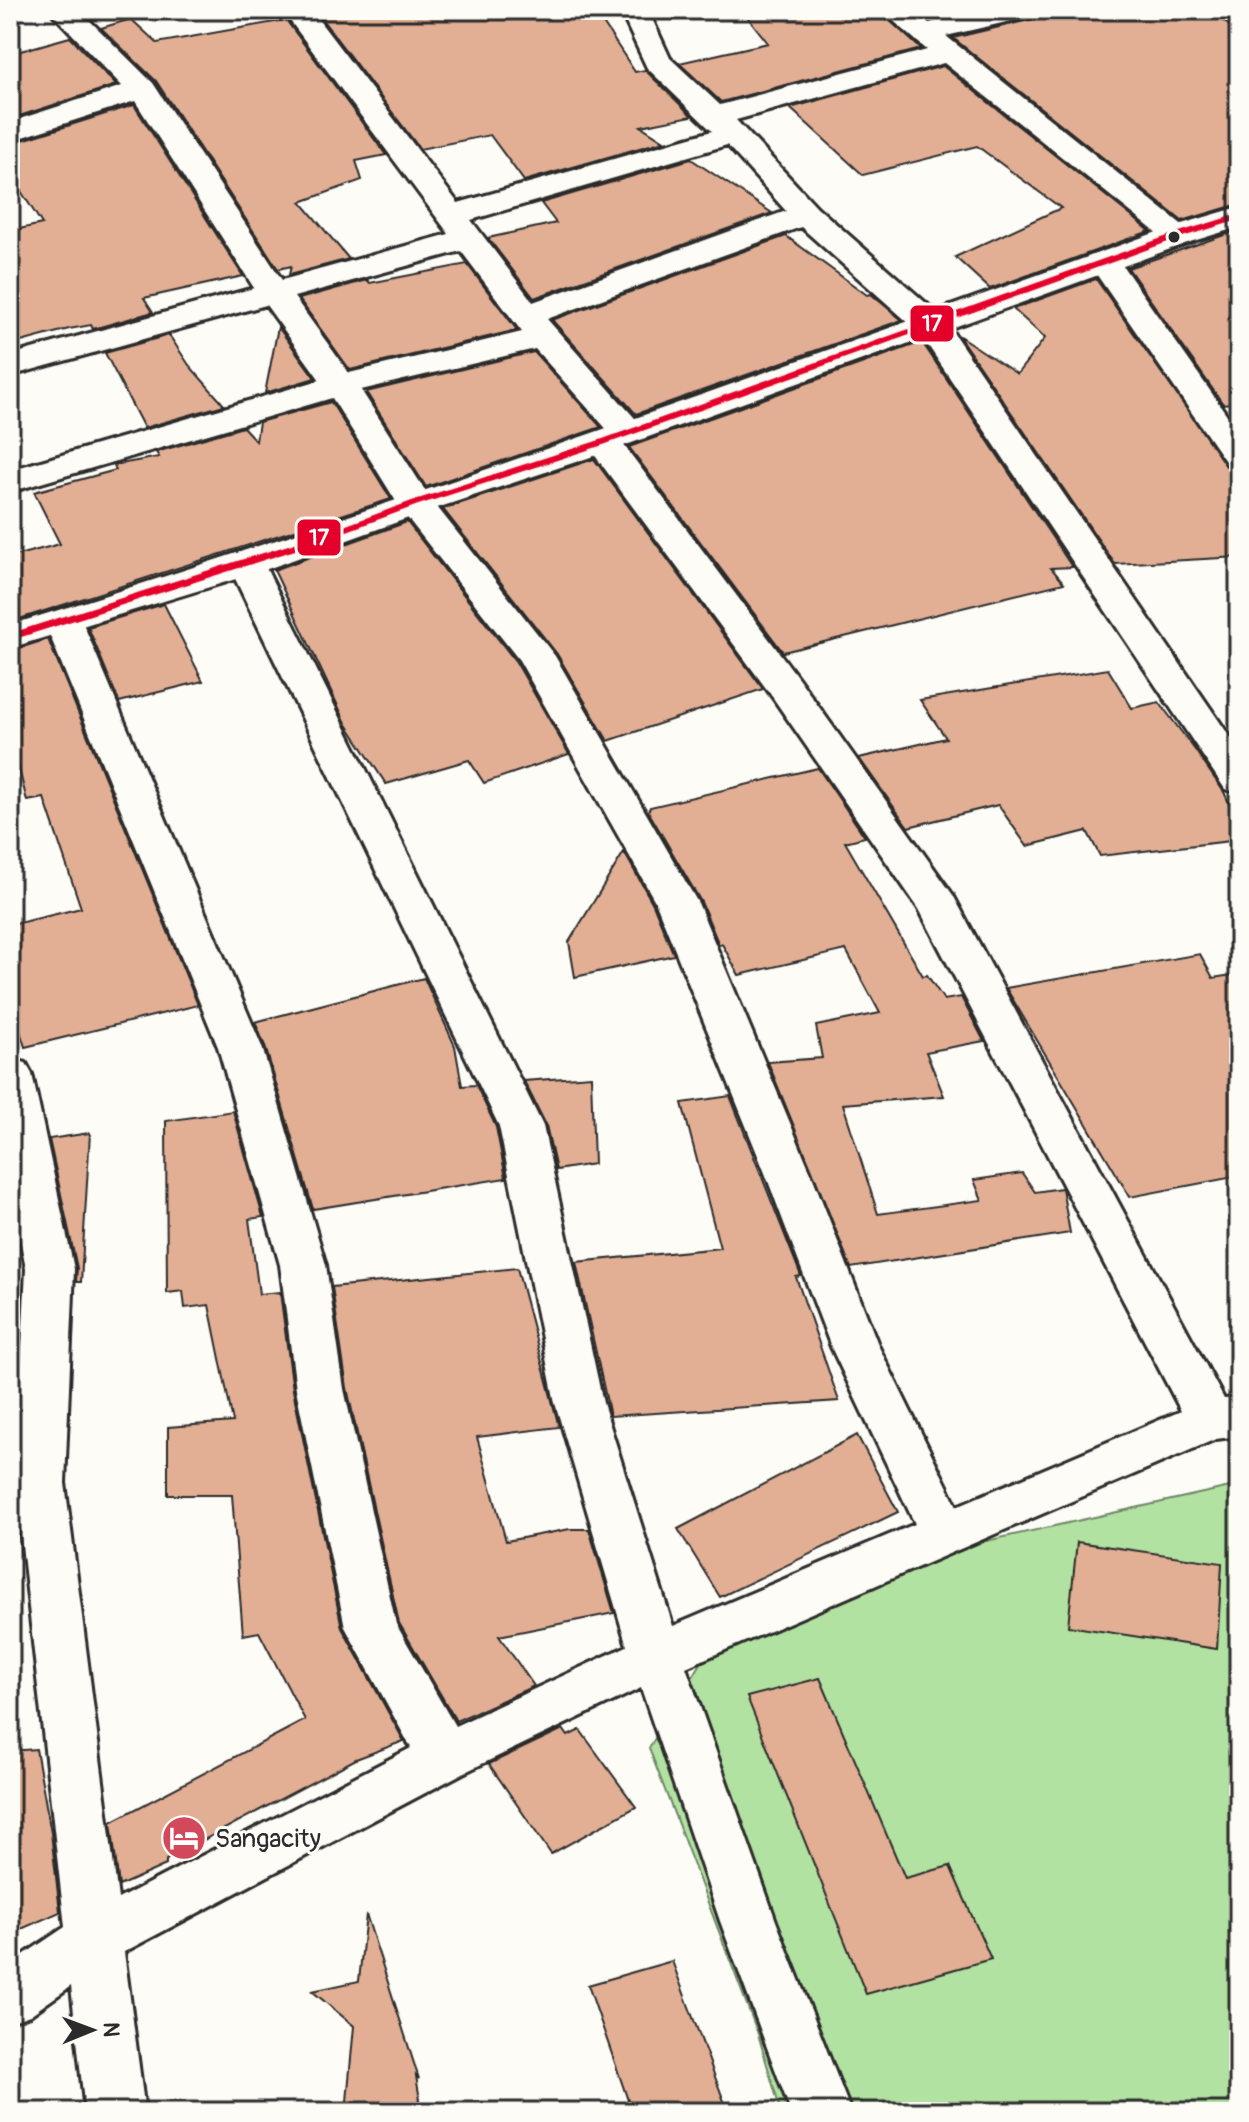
<svg xmlns="http://www.w3.org/2000/svg" width="1249" height="2122" viewBox="0 0 1249 2122" font-family="Pangolin,sans-serif">
<style>
.green{fill:#b2e2a1;stroke:#6e8666;stroke-width:2}
.building{fill:#e2af95;stroke:#2b2b2b;stroke-width:2}
.lines{fill:none;stroke-linecap:round;stroke-linejoin:round}
.street-casing{stroke:#2b2b2b;stroke-width:6}
.secondary-casing{stroke:#2b2b2b;stroke-width:6}
.street{fill:#fdfcf7;fill-rule:evenodd}
.secondary{fill:#fdfcf7;fill-rule:evenodd}
.bus-1-far1-casing{stroke:#fdfcf7;stroke-width:10}
.bus-1-casing{stroke:#fdfcf7;stroke-width:13}
.bus-1-far1{stroke:#e4002b;stroke-width:6}
.bus-1{stroke:#e4002b;stroke-width:7}
.bus-dot{fill:#2b2b2b;stroke:#fdfcf7;stroke-width:3}
.labels{text-anchor:middle;stroke-width:6;stroke-linejoin:round;paint-order:stroke}
.near-poi-label{font-size:26px;fill:#2b2b2b;stroke:#fdfcf7;text-anchor:start}
.line-badge{stroke:#fdfcf7;stroke-width:3}
.badge-label{font-size:22px;text-anchor:middle;font-weight:bold;fill:#fff}
</style>
<rect width="100%" height="100%" fill="#fdfcf7"/>
<filter id="ink" filterUnits="userSpaceOnUse"><feTurbulence type="fractalNoise" baseFrequency=".0125" numOctaves="2"/><feDisplacementMap in="SourceGraphic" scale="16" xChannelSelector="R" yChannelSelector="G"/><feConvolveMatrix kernelMatrix="1 2 1 2 8 2 1 2 1" color-interpolation-filters="sRGB"/></filter>
<g filter="url(#ink)">
<path class="green" d="M 1239,1485 L 1239,2112 L 781,2112 L 758,2034 L 649,1748 L 743,1595 Z"/>
<g class="building">
<path d="M 339,10 L 577,10 L 578,17 L 597,14 L 635,72 L 645,70 L 692,116 L 641,126 L 664,141 L 524,181 L 490,135 L 420,149 L 318,14 Z"/>
<path d="M 742,10 L 878,10 L 921,49 L 721,102 L 679,63 L 768,43 Z"/>
<path d="M 1039,10 L 1209,10 L 1239,33 L 1239,204 L 1182,221 L 953,38 L 1033,19 Z"/>
<path d="M 131,19 L 157,43 L 286,20 L 386,155 L 356,161 L 362,180 L 301,202 L 349,259 L 289,275 L 291,266 L 278,269 L 156,81 L 101,28 Z"/>
<path d="M 70,37 L 116,85 L 10,119 L 10,54 Z"/>
<path d="M 943,66 L 1150,231 L 990,289 L 955,257 L 1061,208 L 977,146 L 863,175 L 790,108 Z"/>
<path d="M 134,105 L 243,276 L 144,298 L 153,312 L 93,329 L 91,325 L 69,329 L 10,345 L 10,231 L 42,224 L 10,174 L 10,144 Z"/>
<path d="M 691,159 L 772,213 L 534,298 L 488,238 L 556,223 L 541,203 Z"/>
<path d="M 1239,230 L 1239,402 L 1223,404 L 1128,268 Z"/>
<path d="M 786,236 L 867,295 L 871,294 L 902,320 L 636,414 L 552,320 Z"/>
<path d="M 467,264 L 517,330 L 350,370 L 299,299 L 367,280 L 370,283 Z"/>
<path d="M 1096,279 L 1239,484 L 1239,557 L 1115,564 L 958,335 L 1017,374 L 1045,338 L 1013,309 Z"/>
<path d="M 278,327 L 315,378 L 265,393 Z"/>
<path d="M 169,335 L 189,365 L 224,405 L 144,428 L 105,353 Z"/>
<path d="M 922,342 L 1072,567 L 1051,568 L 1064,583 L 783,652 L 629,447 Z"/>
<path d="M 534,352 L 601,427 L 426,487 L 366,392 Z"/>
<path d="M 331,402 L 391,499 L 10,622 L 10,557 L 60,544 L 34,492 L 116,470 L 114,465 L 159,457 L 156,452 L 243,427 L 256,441 L 259,422 Z"/>
<path d="M 594,459 L 763,689 L 608,741 L 557,654 L 443,509 Z"/>
<path d="M 407,522 L 516,662 L 569,754 L 484,783 L 469,760 L 386,784 L 346,723 L 274,570 Z"/>
<path d="M 164,604 L 203,681 L 119,702 L 88,627 Z"/>
<path d="M 48,639 L 198,1005 L 25,1047 L 10,999 L 10,925 L 81,908 L 44,798 L 27,801 L 10,733 L 10,651 Z"/>
<path d="M 1108,669 L 1132,708 L 1159,702 L 1195,750 L 1224,792 L 1239,824 L 1239,840 L 1100,856 L 1087,831 L 1027,846 L 998,805 L 908,827 L 859,758 L 946,738 L 920,700 Z"/>
<path d="M 818,768 L 865,837 L 845,842 L 923,976 L 927,975 L 944,1000 L 961,997 L 984,1041 L 926,1052 L 944,1096 L 843,1104 L 878,1214 L 982,1200 L 974,1180 L 1022,1173 L 1035,1192 L 1062,1188 L 1070,1233 L 851,1268 L 768,1062 L 822,1058 L 816,1026 L 880,1013 L 846,950 L 739,975 L 722,944 L 719,945 L 701,902 L 648,811 L 650,807 Z"/>
<path d="M 624,852 L 653,904 L 674,955 L 575,977 L 569,942 Z"/>
<path d="M 1200,954 L 1213,978 L 1239,974 L 1239,1176 L 1130,1197 L 1006,988 Z"/>
<path d="M 424,978 L 455,1046 L 462,1086 L 476,1085 L 496,1127 L 506,1178 L 313,1209 L 265,1046 L 255,1022 Z"/>
<path d="M 591,1076 L 594,1164 L 556,1170 L 546,1125 L 524,1081 Z"/>
<path d="M 730,1096 L 801,1276 L 796,1277 L 839,1401 L 610,1416 L 576,1262 L 720,1248 L 682,1103 Z"/>
<path d="M 233,1111 L 263,1217 L 249,1219 L 259,1294 L 280,1292 L 293,1390 L 342,1628 L 404,1741 L 356,1759 L 166,1860 L 166,1865 L 119,1886 L 111,1822 L 305,1720 L 259,1632 L 243,1635 L 232,1495 L 168,1495 L 168,1427 L 233,1422 L 209,1305 L 185,1308 L 183,1291 L 167,1293 L 166,1121 Z"/>
<path d="M 90,1133 L 81,1282 L 76,1282 L 77,1268 L 49,1139 Z"/>
<path d="M 517,1268 L 559,1427 L 477,1437 L 506,1541 L 570,1529 L 589,1529 L 614,1613 L 499,1636 L 534,1686 L 456,1721 L 399,1623 L 347,1388 L 332,1287 Z"/>
<path d="M 857,1435 L 898,1512 L 720,1597 L 678,1529 Z"/>
<path d="M 1077,1542 L 1222,1563 L 1217,1649 L 1068,1626 Z"/>
<path d="M 820,1678 L 905,1878 L 950,1866 L 991,1959 L 866,1994 L 747,1697 Z"/>
<path d="M 563,1729 L 568,1736 L 580,1730 L 636,1807 L 551,1854 L 489,1764 Z"/>
<path d="M 36,1749 L 51,1833 L 60,1912 L 10,1934 L 10,1751 Z"/>
<path d="M 366,1914 L 419,2079 L 416,2076 L 422,2112 L 346,2112 L 354,2026 L 312,1991 L 359,1981 Z"/>
<path d="M 672,1961 L 728,2112 L 632,2112 L 588,1985 Z"/>
</g>
<g class="lines">
<g class="street-casing">
<g id="street">
<path d="M 49,10 L 79,10 L 153,83 L 282,280 L 449,234 L 282,10 L 311,10 L 458,203 L 712,131 L 647,68 L 620,10 L 648,10 L 670,58 L 720,105 L 927,50 L 881,10 L 913,10 L 929,23 L 985,10 L 1036,10 L 1032,16 L 946,36 L 1195,235 L 1190,242 L 1179,245 L 1168,242 L 944,63 L 736,120 L 817,207 L 943,318 L 1239,750 L 1239,793 L 1225,789 L 919,332 L 801,227 L 547,319 L 641,425 L 646,432 L 641,439 L 629,442 L 620,440 L 799,679 L 953,895 L 1224,1399 L 1239,1398 L 1239,1436 L 1216,1439 L 686,1667 L 776,1921 L 851,2112 L 791,2112 L 720,1921 L 641,1688 L 463,1773 L 124,1952 L 145,2112 L 85,2112 L 71,1986 L 30,2015 L 10,2022 L 10,1964 L 65,1927 L 15,1483 L 26,1269 L 10,1186 L 10,1059 L 26,1063 L 32,1074 L 74,1269 L 65,1483 L 118,1899 L 411,1748 L 345,1627 L 296,1389 L 280,1265 L 218,1047 L 44,621 L 50,613 L 63,610 L 76,613 L 82,621 L 262,1047 L 326,1265 L 344,1389 L 396,1624 L 455,1726 L 627,1646 L 555,1403 L 499,1126 L 228,564 L 233,556 L 246,553 L 259,556 L 264,564 L 543,1126 L 603,1403 L 673,1626 L 915,1524 L 831,1347 L 765,1173 L 656,903 L 519,660 L 402,511 L 332,398 L 10,492 L 10,470 L 320,380 L 266,305 L 10,376 L 10,355 L 254,288 L 135,101 L 10,141 L 10,122 L 122,86 ZM 727,145 L 786,211 L 533,302 L 471,220 ZM 461,251 L 522,332 L 349,373 L 294,297 ZM 535,349 L 611,434 L 603,431 L 591,435 L 585,442 L 771,695 L 919,909 L 1181,1411 L 957,1506 L 879,1347 L 811,1173 L 698,903 L 555,656 L 430,498 L 361,390 Z"/>
<path d="M 1104,252 L 1115,255 L 1239,432 L 1239,468 L 1227,464 L 1088,262 L 1093,255 Z"/>
</g>
</g>
<g class="secondary-casing">
<path id="secondary" d="M 1239,207 L 1239,227 L 1190,242 L 615,449 L 428,511 L 259,572 L 10,648 L 10,625 C 400,505 784,366 1168,228 Z"/>
</g>
<use href="#street" class="street"/>
<use href="#secondary" class="secondary"/>
<g class="bus-1-far1-casing">
<path id="bus-1-far1" d="M 300,545 L 415,503 L 603,442 L 1179,235 L 1239,217"/>
</g>
<g class="bus-1-casing">
<path id="bus-1" d="M 10,637 L 306,543"/>
</g>
<use href="#bus-1-far1" class="bus-1-far1"/>
<use href="#bus-1" class="bus-1"/>
</g>
</g>
<defs>
<g id="hotel-disc" transform="scale(2.3)"><circle r="9.5" fill="#d1495b" stroke="#fdfcf7"/><path d="M-6-4.5h1.5V1H6V5H4.5V3h-9V5H-6ZM-4 0a1.8 1.8 0 1 1 3.6 0ZM.5 0V-2.5h3Q6-2.5 6 0Z" fill="#fff"/></g>
</defs>
<g fill-rule="evenodd">
<use href="#hotel-disc" x="184" y="1838"/>
</g>
<circle class="bus-dot" cx="1174" cy="237" r="7"/>
<g class="labels">
<g class="near-poi-label">
<text x="215" y="1847">Sangacity</text>
</g>
</g>
<g class="line-badge">
<rect x="909" y="304" width="46" height="39" rx="8" fill="#e4002b"/>
<rect x="296" y="518" width="46" height="39" rx="8" fill="#e4002b"/>
</g>
<g class="badge-label">
<text x="932" y="331">17</text>
<text x="319" y="545">17</text>
</g>
<rect width="1249" height="2122" fill="none" stroke="#fdfcf7" stroke-width="40"/>
<rect x="20" y="20" width="1209" height="2082" fill="none" stroke="#2b2b2b" stroke-width="3" filter="url(#ink)"/>
<g transform="translate(92 2030) rotate(89)" stroke="#fdfcf7" stroke-width="6" paint-order="stroke">
<path d="M0-6L14 30L0 20L-14 30Z" fill="#2b2b2b"/>
<text y="-12" font-size="22" font-weight="bold" text-anchor="middle" fill="#2b2b2b">N</text>
</g>
</svg>
